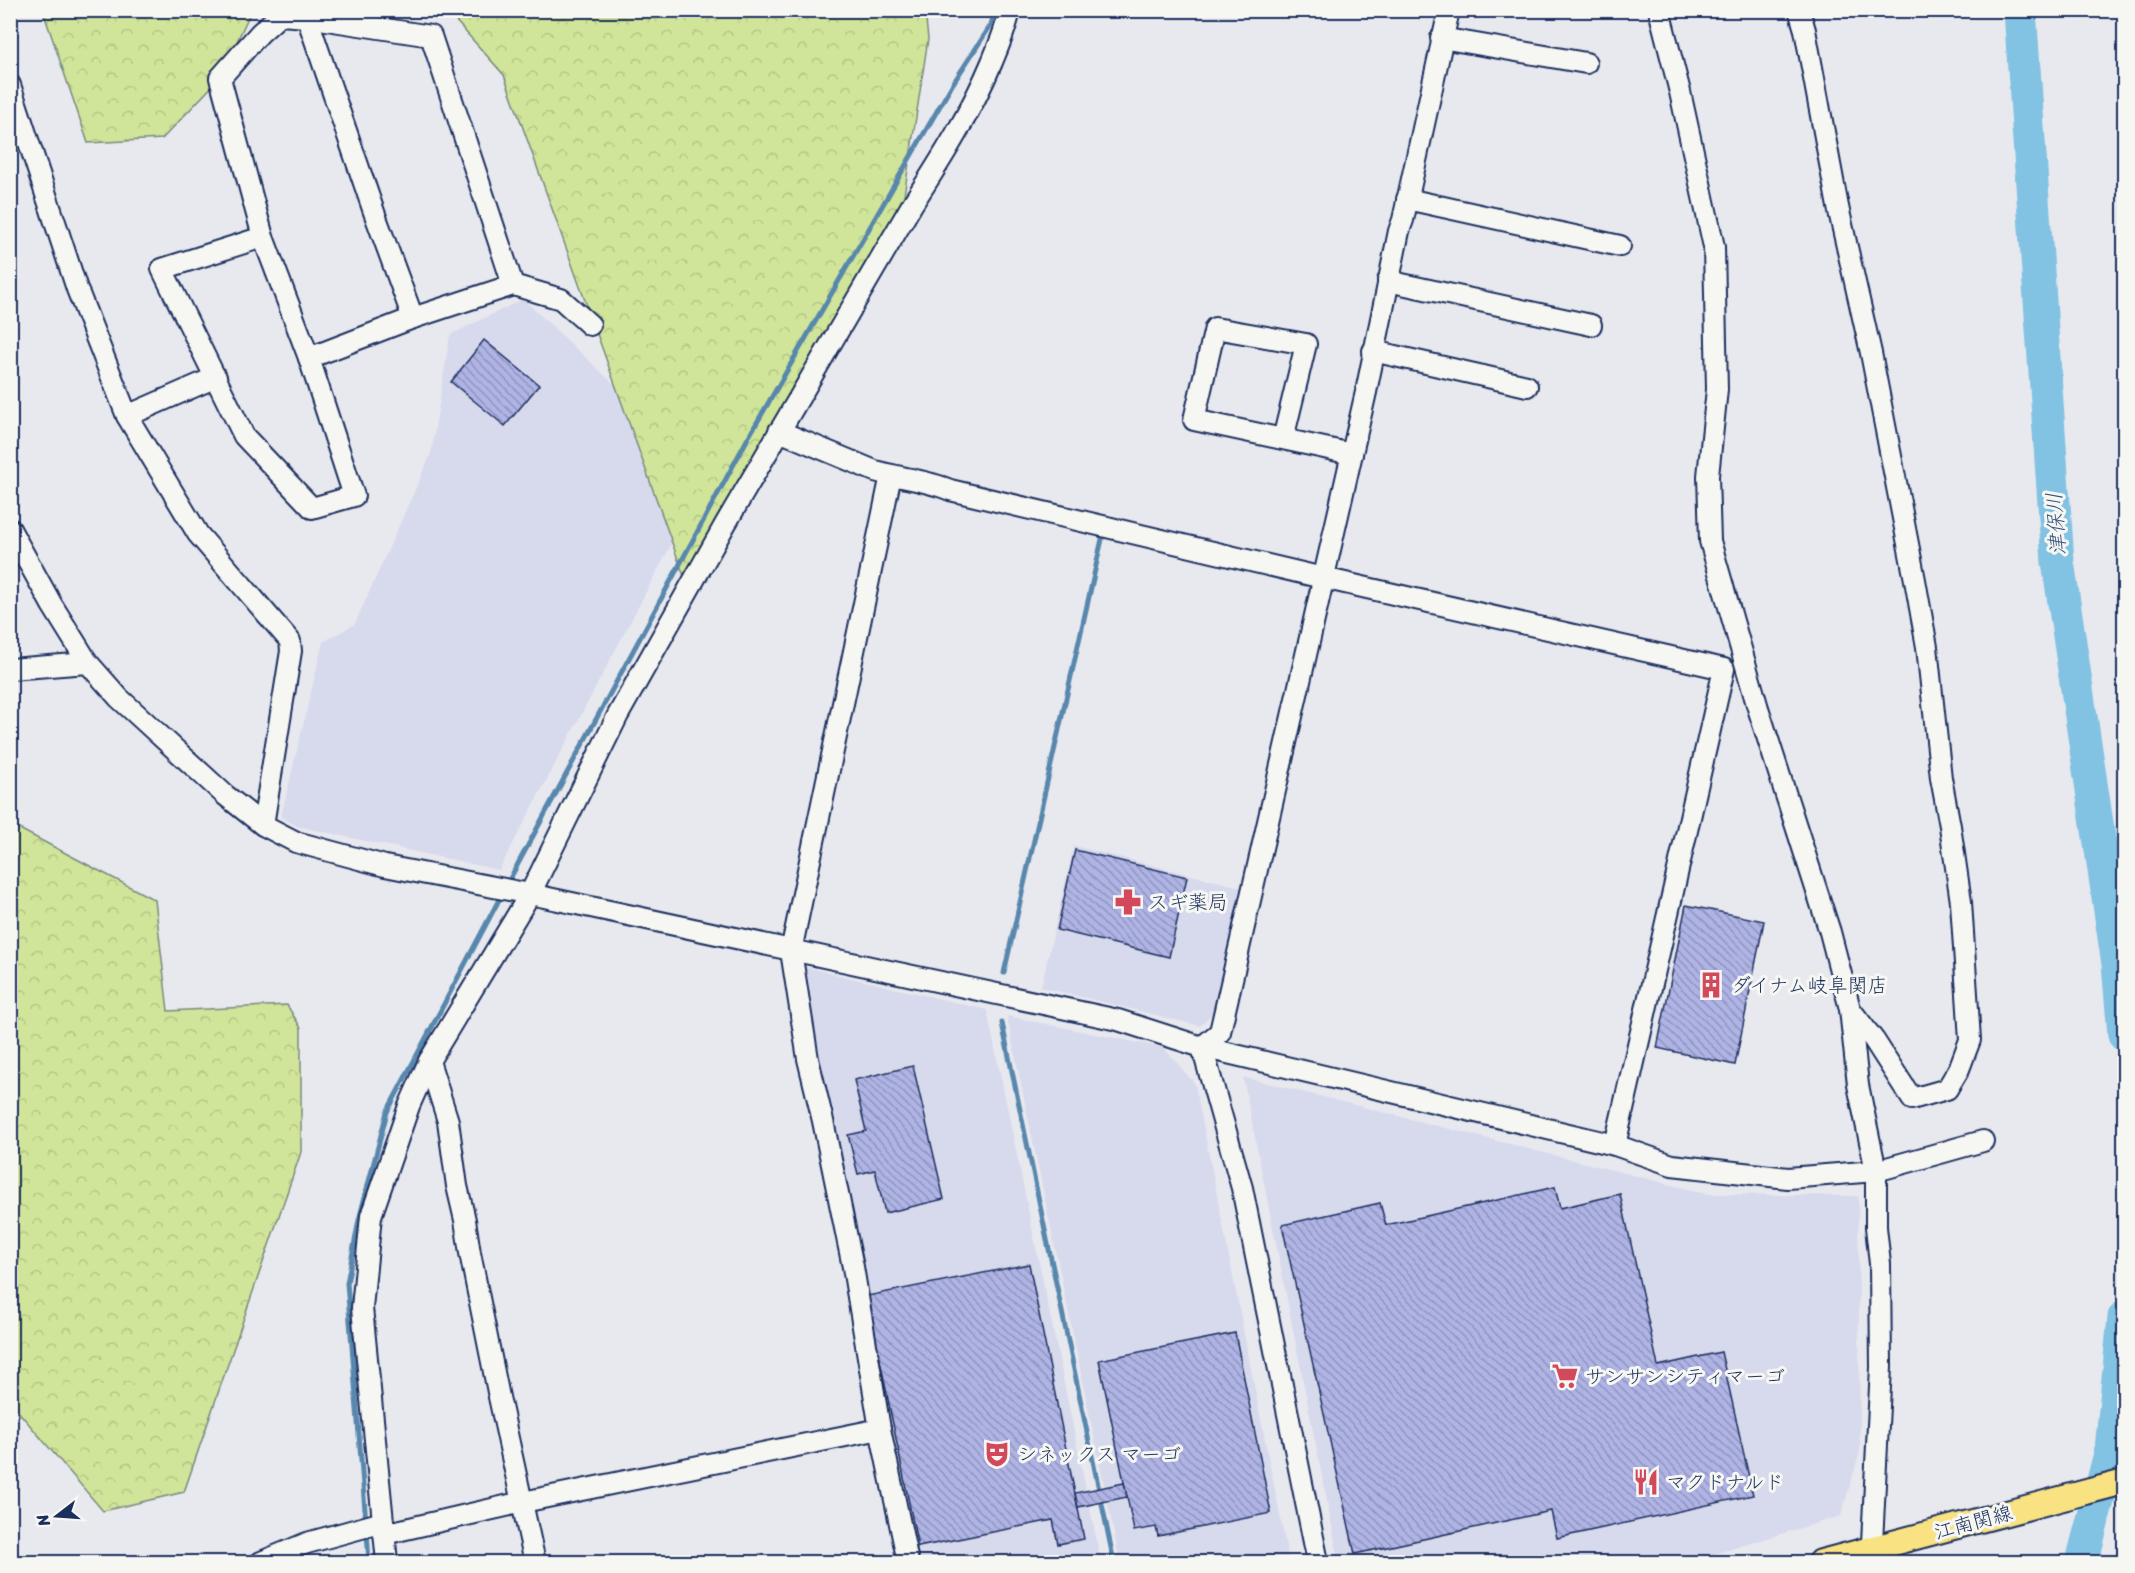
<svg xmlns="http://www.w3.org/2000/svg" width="2135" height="1573" viewBox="0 0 2135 1573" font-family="Sriracha,'Klee One',sans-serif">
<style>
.built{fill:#d7d9ec}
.forest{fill:url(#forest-crowns);stroke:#768a7c;stroke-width:1.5}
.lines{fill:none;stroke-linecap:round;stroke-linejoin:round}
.stream{stroke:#5987ad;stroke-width:5}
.river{stroke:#82c2e2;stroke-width:33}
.building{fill:url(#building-back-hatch);stroke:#1b2f5e;stroke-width:1.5}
.minor-casing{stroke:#1b2f5e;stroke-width:24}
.major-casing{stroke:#1b2f5e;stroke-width:28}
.minor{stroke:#f6f6f2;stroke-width:20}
.major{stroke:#f8e281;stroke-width:24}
.labels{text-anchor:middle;stroke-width:6;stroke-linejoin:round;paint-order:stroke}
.poi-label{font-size:20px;fill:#1b2f5e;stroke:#f6f6f2;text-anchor:start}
.street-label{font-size:20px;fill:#1b2f5e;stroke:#f6f6f2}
.water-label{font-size:21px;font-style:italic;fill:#35547f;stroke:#f6f6f2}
</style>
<defs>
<pattern id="forest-crowns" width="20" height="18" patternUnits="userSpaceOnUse" patternTransform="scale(1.5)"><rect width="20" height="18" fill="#d0e599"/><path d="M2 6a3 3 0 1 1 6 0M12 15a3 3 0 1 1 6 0" fill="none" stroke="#b2c586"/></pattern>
<pattern id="building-back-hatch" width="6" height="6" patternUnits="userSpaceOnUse" patternTransform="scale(1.5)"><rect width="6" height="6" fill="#afb4e5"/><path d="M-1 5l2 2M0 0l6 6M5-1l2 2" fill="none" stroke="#8e93bd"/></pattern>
</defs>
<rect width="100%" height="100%" fill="#e8e9ef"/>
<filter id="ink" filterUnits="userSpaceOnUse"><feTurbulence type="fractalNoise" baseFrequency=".0167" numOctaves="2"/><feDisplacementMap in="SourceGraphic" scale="12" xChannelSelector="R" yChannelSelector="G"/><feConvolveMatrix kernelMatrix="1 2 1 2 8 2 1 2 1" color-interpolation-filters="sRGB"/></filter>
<g filter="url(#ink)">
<g class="built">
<path d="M 523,299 L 709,473 L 499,870 L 297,826 L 281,817 L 323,642 L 355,624 L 431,454 L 450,335 Z"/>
<path d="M 1074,846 L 1244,888 L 1213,1013 L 1200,1026 L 1041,987 Z"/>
<path d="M 805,967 L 987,1010 L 1101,1562 L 920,1562 L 817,1074 L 799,979 Z"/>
<path d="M 1007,1016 L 1164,1048 L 1195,1084 L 1289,1562 L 1120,1562 Z"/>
<path d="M 1243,1077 L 1708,1194 L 1858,1196 L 1860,1451 L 1841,1516 L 1687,1562 L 1339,1562 Z"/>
</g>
<g class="forest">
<path d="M 43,11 L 251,11 L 220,78 L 162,139 L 88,143 Z"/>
<path d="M 447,11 L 925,11 L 928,39 L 899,228 L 689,590 L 504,75 Z"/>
<path d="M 10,824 L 155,900 L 168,1011 L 287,1005 L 301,1028 L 301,1152 L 184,1492 L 103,1511 L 11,1403 Z"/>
</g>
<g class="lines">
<g class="stream">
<path d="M 506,886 L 748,438 L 952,85 L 991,25 L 995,10"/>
<path d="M 1004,973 L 1102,539"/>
<path d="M 1002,1023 L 1114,1562"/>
<path d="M 366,1523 L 347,1283 L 359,1220 L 387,1112 L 502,894"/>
<path d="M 367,1532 L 369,1562"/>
</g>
<g class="river">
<path d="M 2020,10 L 2058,562 L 2118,964 L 2124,1035"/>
<path d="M 2082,1562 L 2111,1450 L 2124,1317"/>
</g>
</g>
<g class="building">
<path d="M 484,340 L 539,385 L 505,426 L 451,382 Z"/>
<path d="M 1075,850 L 1187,877 L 1169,957 L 1057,930 Z"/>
<path d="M 1686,905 L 1764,921 L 1735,1065 L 1657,1048 Z"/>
<path d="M 913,1066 L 944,1199 L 885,1213 L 875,1170 L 858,1174 L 848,1135 L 866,1131 L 854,1080 Z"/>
<path d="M 1555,1187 L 1560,1208 L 1620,1194 L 1658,1366 L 1721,1352 L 1753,1495 L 1557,1538 L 1551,1511 L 1355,1554 L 1282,1225 L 1380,1203 L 1386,1225 Z"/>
<path d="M 1029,1264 L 1084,1539 L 1058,1544 L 1053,1520 L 918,1547 L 867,1296 Z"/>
<path d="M 1235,1333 L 1271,1513 L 1158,1536 L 1156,1527 L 1134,1531 L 1099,1360 Z"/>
<path d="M 1124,1483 L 1127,1497 L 1078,1507 L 1075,1493 Z"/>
</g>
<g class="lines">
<g class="minor-casing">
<g id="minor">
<path d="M 1659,10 L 1680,92 L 1714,247 L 1717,389 L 1708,476 L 1710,541 L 1758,708 L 1830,932 L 1850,1009 L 1858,1085 L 1876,1171 L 1876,1227 L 1880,1264 L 1881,1367 L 1871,1562"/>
<path d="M 1799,10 L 1805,30 L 1838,207 L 1871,353 L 1915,580 L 1927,647 L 1941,778 L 1950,826 L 1961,902 L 1970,1040 L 1959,1069 L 1947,1089 L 1912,1099 L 1874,1040 L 1850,1009"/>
<path d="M 307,17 L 374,212 L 413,318"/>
<path d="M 1441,38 L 1586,63"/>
<path d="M 10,85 L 77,289 L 127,416 L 198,534 L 290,641 L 291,651 L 263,825"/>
<path d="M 1407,199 L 1620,246"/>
<path d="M 263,237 L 162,269 L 244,436 L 312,508 L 354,496 L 309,358 L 263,237 L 220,78 L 260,33 L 280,15 L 307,17 L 431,36 L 513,285"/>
<path d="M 1388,281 L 1591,325"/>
<path d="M 1373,351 L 1527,386"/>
<path d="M 309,358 L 413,318 L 513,285 L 561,299 L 590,325"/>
<path d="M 127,416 L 216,377"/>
<path d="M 779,431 L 875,471 C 900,478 926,480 950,490 L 1323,578 L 1724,669 L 1615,1145"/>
<path d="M 1283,439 L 1306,344 L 1215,328 L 1194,420 L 1352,454"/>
<path d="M 891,475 L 791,951 L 808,1059 L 823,1121 L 853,1267 L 880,1429 L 908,1562"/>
<path d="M 10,529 L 52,605 L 88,663 L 119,698 L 225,795 L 263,825 L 296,842 L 385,866 L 530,894 L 1118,1020 L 1202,1047 L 1615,1145 L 1672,1165 L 1788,1178 L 1876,1171 L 1983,1141"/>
<path d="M 10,669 L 88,663"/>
<path d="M 1202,1047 L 1220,1032 L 1366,392 L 1399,231 L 1403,220 L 1449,10"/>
<path d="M 1202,1047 L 1242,1188 L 1318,1562"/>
<path d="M 429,1061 L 448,1121 L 457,1186 L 465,1220 L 470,1253 L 499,1397 L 535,1562"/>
<path d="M 384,1534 L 523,1502 L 880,1429"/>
<path d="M 261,1562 L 307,1543 L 383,1522"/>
<path d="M 387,1562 L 362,1308 L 371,1216 L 409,1106 L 429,1061 L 530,894 L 618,715 L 726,523 L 913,203 C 943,157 971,112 992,62 C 999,45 1006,29 1010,10"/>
</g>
</g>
<g class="major-casing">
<path id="major" d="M 1821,1562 L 2124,1482"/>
</g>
<use href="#minor" class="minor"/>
<use href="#major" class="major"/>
</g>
</g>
<defs>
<g id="pharmacy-bare" transform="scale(2.07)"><path d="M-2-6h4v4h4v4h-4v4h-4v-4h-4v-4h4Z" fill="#d1495b" stroke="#f6f6f2" stroke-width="2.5" paint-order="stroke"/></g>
<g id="building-bare" transform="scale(2.07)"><path d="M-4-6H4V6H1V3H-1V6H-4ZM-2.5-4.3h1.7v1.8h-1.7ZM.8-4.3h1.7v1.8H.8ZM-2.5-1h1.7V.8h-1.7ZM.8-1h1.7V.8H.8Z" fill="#d1495b" stroke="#f6f6f2" stroke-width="2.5" paint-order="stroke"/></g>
<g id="supermarket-bare" transform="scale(2.07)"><path d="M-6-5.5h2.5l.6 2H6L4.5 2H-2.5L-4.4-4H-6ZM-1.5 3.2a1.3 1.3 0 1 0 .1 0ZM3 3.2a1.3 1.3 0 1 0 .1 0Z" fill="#d1495b" stroke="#f6f6f2" stroke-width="2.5" paint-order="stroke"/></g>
<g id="theatre-bare" transform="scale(2.07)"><path d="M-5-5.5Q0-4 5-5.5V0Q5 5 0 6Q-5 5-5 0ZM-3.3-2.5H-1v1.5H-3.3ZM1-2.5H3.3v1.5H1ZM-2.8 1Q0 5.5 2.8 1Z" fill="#d1495b" stroke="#f6f6f2" stroke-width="2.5" paint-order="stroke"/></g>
<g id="restaurant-bare" transform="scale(2.07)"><path d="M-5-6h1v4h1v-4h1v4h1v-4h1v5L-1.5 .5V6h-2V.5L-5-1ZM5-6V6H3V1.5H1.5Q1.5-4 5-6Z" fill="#d1495b" stroke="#f6f6f2" stroke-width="2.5" paint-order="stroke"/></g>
</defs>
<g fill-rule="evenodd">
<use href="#pharmacy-bare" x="1128" y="902"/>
<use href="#building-bare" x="1711" y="985"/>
<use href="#supermarket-bare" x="1565" y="1376"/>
<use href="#theatre-bare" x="997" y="1454"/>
<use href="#restaurant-bare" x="1646" y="1482"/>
</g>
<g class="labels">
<g class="poi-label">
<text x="1148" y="909">スギ薬局</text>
<text x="1731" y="992">ダイナム岐阜関店</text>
<text x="1585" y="1383">サンサンシティマーゴ</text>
<text x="1017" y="1461">シネックス マーゴ</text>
<text x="1666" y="1489">マクドナルド</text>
</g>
<g class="street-label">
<text transform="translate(1973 1522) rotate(-15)" y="7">江南関線</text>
</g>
<g class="water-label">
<text transform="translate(2056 524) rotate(-94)" y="7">津保川</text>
</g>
</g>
<rect width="2135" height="1573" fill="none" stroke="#f6f6f2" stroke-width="36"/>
<rect x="18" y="18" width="2099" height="1537" fill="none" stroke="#1b2f5e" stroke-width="2" filter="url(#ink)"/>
<g transform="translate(57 1516) rotate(253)" stroke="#f6f6f2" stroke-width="4.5" paint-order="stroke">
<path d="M0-4.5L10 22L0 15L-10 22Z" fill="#1b2f5e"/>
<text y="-9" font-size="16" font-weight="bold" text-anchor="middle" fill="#1b2f5e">N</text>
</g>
</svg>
